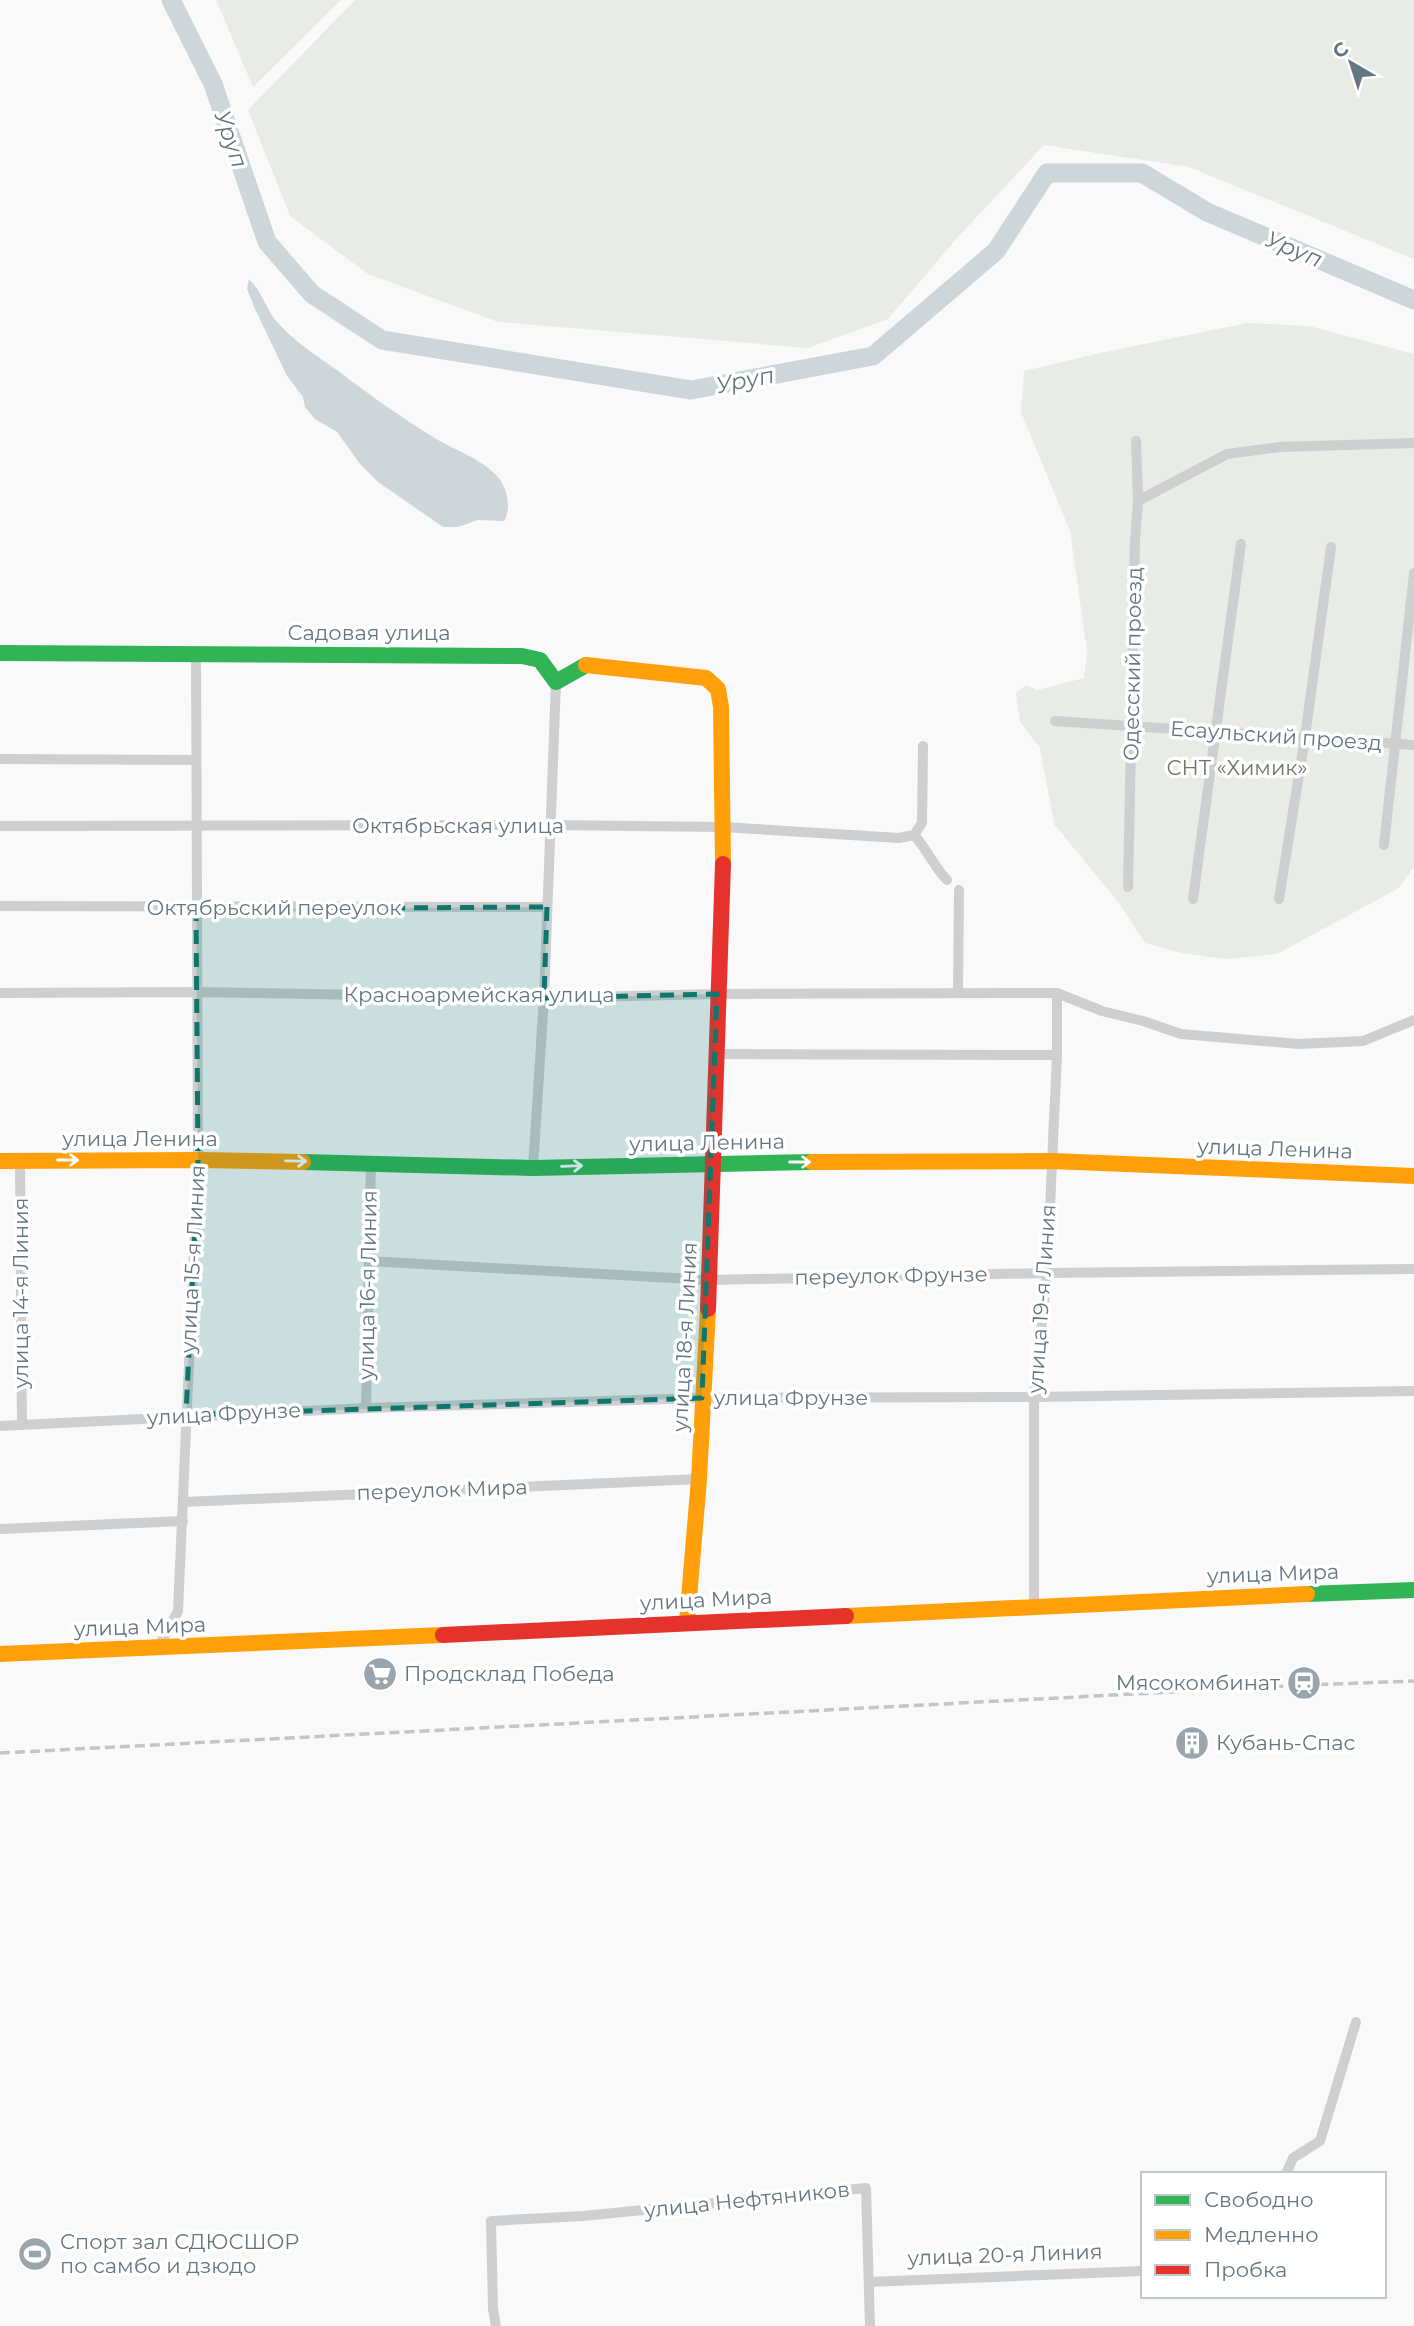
<svg xmlns="http://www.w3.org/2000/svg" width="1414" height="2326" viewBox="0 0 1414 2326" font-family="Montserrat,sans-serif">
<style>
.green{fill:#e8ebe6}
.water{fill:#ced6d9}
.lines{fill:none;stroke-linecap:round;stroke-linejoin:round}
.river{stroke:#ced6d9;stroke-width:19}
.street{stroke:#cecfd0;stroke-width:10}
.fast{stroke:#30b455;stroke-width:16}
.slow{stroke:#ff9f0a;stroke-width:16}
.jam{stroke:#e5322d;stroke-width:16}
.rail{stroke:#c3c5c6;stroke-width:3.5;stroke-dasharray:10 5;stroke-linecap:butt}
.oneway{stroke:#fff}
.marked{fill:#0f766e;fill-opacity:0.2;stroke:#0f766e;stroke-width:5;stroke-dasharray:14 9;stroke-linejoin:round}
.labels{text-anchor:middle;stroke-width:7;stroke-linejoin:round;paint-order:stroke}
.street-label{font-size:21px;fill:#657683;stroke:#fff}
.park-label{font-size:21px;fill:#687a64;stroke:#fff}
.poi-label{font-size:21px;fill:#657683;stroke:#fff;text-anchor:start}
.water-label{font-size:23px;font-style:italic;fill:#60757c;stroke:#fff}
</style>
<rect width="100%" height="100%" fill="#f9f9f9"/>
<g class="green">
<path d="M 216,0 L 341,0 L 253,87 Z"/>
<path d="M 355,0 L 1414,0 L 1414,259 L 1189,167 L 1044,145 L 957,238 L 888,319 L 808,348 L 498,322 L 368,274 L 290,216 L 248,110 Z"/>
<path d="M 1247,323 L 1309,326 L 1414,354 L 1414,866 L 1399,888 L 1277,954 L 1226,959 L 1181,953 L 1145,943 L 1119,903 L 1054,824 L 1040,748 L 1020,722 L 1016,693 L 1026,685 L 1037,690 L 1084,678 L 1087,651 L 1070,531 L 1021,412 L 1024,371 L 1105,352 Z"/>
</g>
<path class="water" d="M 249,279 C 262,291 266,310 278,323 C 296,343 320,358 341,373 C 372,397 405,420 438,440 C 458,451 481,459 497,476 C 507,486 512,509 504,521 L 478,520 L 458,527 L 443,527 L 378,482 L 360,464 L 337,432 L 315,419 L 305,407 L 303,397 L 287,376 L 255,309 L 247,289 Z"/>
<g class="lines">
<path class="river" d="M 171,0 L 213,84 L 267,242 L 312,294 L 382,340 L 691,390 L 873,356 L 996,251 L 1047,173 L 1142,173 L 1207,212 L 1414,300"/>
<g class="street">
<path d="M 1138,501 L 1227,454 L 1280,447 L 1414,443"/>
<path d="M 1055,721 L 1414,745"/>
<path d="M 0,759 L 196,760"/>
<path d="M 0,826 L 549,825 L 724,827 L 899,838 L 914,835 L 922,823 L 923,746"/>
<path d="M 914,835 C 927,849 934,867 947,880"/>
<path d="M 1384,845 L 1414,573"/>
<path d="M 1128,887 L 1135,541 L 1138,501 L 1136,441"/>
<path d="M 1193,899 L 1241,544"/>
<path d="M 1279,899 L 1305,737 L 1331,547"/>
<path d="M 0,906 L 547,907"/>
<path d="M 0,993 L 197,992 L 544,998 L 717,994 L 1057,993 L 1102,1011 L 1143,1021 L 1181,1034 L 1299,1044 L 1363,1041 L 1414,1020"/>
<path d="M 958,993 L 959,890"/>
<path d="M 715,1054 L 1057,1055"/>
<path d="M 20,1160 L 22,1425"/>
<path d="M 533,1168 L 544,998 L 556,682"/>
<path d="M 368,1261 L 709,1280 L 1047,1273 L 1414,1269"/>
<path d="M 366,1408 L 371,1162"/>
<path d="M 0,1426 L 366,1408 L 702,1398 L 1034,1397 L 1414,1391"/>
<path d="M 185,1502 L 699,1479"/>
<path d="M 0,1529 L 183,1521"/>
<path d="M 1034,1605 L 1034,1397 L 1047,1273 L 1057,1055 L 1057,993"/>
<path d="M 158,1648 L 178,1611 L 198,1160 L 196,655"/>
<path d="M 1286,2174 L 1293,2158 L 1320,2141 L 1356,2022"/>
<path d="M 869,2282 L 1143,2271"/>
<path d="M 496,2326 L 493,2309 L 491,2221 L 583,2216 L 866,2188 L 870,2326"/>
</g>
<g class="fast">
<path d="M 0,653 L 522,656 L 540,660 L 556,682 L 586,665"/>
<path d="M 303,1162 L 533,1168 L 812,1162"/>
<path d="M 1307,1594 L 1414,1590"/>
</g>
<g class="slow">
<path d="M 586,665 L 706,678 L 718,689 L 721,707 L 723,864"/>
<path d="M 0,1161 L 198,1160 L 303,1162"/>
<path d="M 812,1162 L 1052,1161 L 1414,1176"/>
<path d="M 846,1616 L 1307,1594"/>
<path d="M 687,1622 L 699,1479 L 708,1309"/>
<path d="M 0,1654 L 443,1635"/>
</g>
<g class="jam">
<path d="M 708,1309 L 723,864"/>
<path d="M 443,1635 L 846,1616"/>
</g>
<path class="rail" d="M 0,1753 L 1307,1685 L 1414,1681"/>
</g>
<defs><path id="oneway-shaft" d="M-6 0H5M1.5-3L5.5 0L1.5 3" fill="none" stroke-width="1.6" stroke-linecap="round" stroke-linejoin="round" transform="scale(1.75)"/></defs>
<g class="oneway">
<use href="#oneway-shaft" transform="translate(68 1160)"/>
<use href="#oneway-shaft" transform="translate(296 1161) rotate(1)"/>
<use href="#oneway-shaft" transform="translate(800 1162)"/>
<use href="#oneway-shaft" transform="translate(572 1166) rotate(-2)"/>
</g>
<path class="marked" d="M 547,907 L 544,998 L 717,994 L 702,1398 L 186,1415 L 198,1160 L 196,909 Z"/>
<defs>
<g id="supermarket-disc" transform="scale(1.75)"><circle r="9.5" fill="#99a4ac" stroke="#fff"/><path d="M-6-5.5h2.5l.6 2H6L4.5 2H-2.5L-4.4-4H-6ZM-1.5 3.2a1.3 1.3 0 1 0 .1 0ZM3 3.2a1.3 1.3 0 1 0 .1 0Z" fill="#fff"/></g>
<g id="station-disc" transform="scale(1.75)"><circle r="9.5" fill="#99a4ac" stroke="#fff"/><path d="M-3-6H3Q5-6 5-4V2Q5 4 3 4L4.5 6H3L1.5 4h-3L-3 6H-4.5L-3 4Q-5 4-5 2V-4Q-5-6-3-6ZM-3.5-4v3h7v-3ZM-3.5 1v1.5H-2V1ZM2 1v1.5H3.5V1Z" fill="#fff"/></g>
<g id="building-disc" transform="scale(1.75)"><circle r="9.5" fill="#99a4ac" stroke="#fff"/><path d="M-4-6H4V6H1V3H-1V6H-4ZM-2.5-4.3h1.7v1.8h-1.7ZM.8-4.3h1.7v1.8H.8ZM-2.5-1h1.7V.8h-1.7ZM.8-1h1.7V.8H.8Z" fill="#fff"/></g>
<g id="stadium-disc" transform="scale(1.75)"><circle r="9.5" fill="#99a4ac" stroke="#fff"/><path d="M0-5a6.5 5 0 1 0 0 10a6.5 5 0 1 0 0-10ZM-3.5-1.8h7v3.6h-7Z" fill="#fff"/></g>
</defs>
<g fill-rule="evenodd">
<use href="#supermarket-disc" x="380" y="1674"/>
<use href="#station-disc" x="1304" y="1683"/>
<use href="#building-disc" x="1192" y="1743"/>
<use href="#stadium-disc" x="35" y="2254"/>
</g>
<g class="labels">
<g class="street-label">
<text x="369" y="640">Садовая улица</text>
<text transform="translate(1133 664) rotate(-89)" y="7">Одесский проезд</text>
<text transform="translate(1276 736) rotate(4)" y="7">Есаульский проезд</text>
<text x="458" y="833">Октябрьская улица</text>
<text x="274" y="915">Октябрьский переулок</text>
<text x="479" y="1002">Красноармейская улица</text>
<text x="140" y="1146">улица Ленина</text>
<text transform="translate(707 1143) rotate(-1)" y="7">улица Ленина</text>
<text transform="translate(1275 1149) rotate(2)" y="7">улица Ленина</text>
<text transform="translate(193 1259) rotate(-87)" y="7">улица 15-я Линия</text>
<text transform="translate(891 1276) rotate(-1)" y="7">переулок Фрунзе</text>
<text transform="translate(368 1285) rotate(-89)" y="7">улица 16-я Линия</text>
<text transform="translate(21 1293) rotate(-90)" y="7">улица 14-я Линия</text>
<text transform="translate(1042 1299) rotate(-86)" y="7">улица 19-я Линия</text>
<text transform="translate(685 1337) rotate(-87)" y="7">улица 18-я Линия</text>
<text x="791" y="1405">улица Фрунзе</text>
<text transform="translate(224 1414) rotate(-3)" y="7">улица Фрунзе</text>
<text transform="translate(442 1490) rotate(-2)" y="7">переулок Мира</text>
<text transform="translate(1273 1574) rotate(-2)" y="7">улица Мира</text>
<text transform="translate(706 1600) rotate(-3)" y="7">улица Мира</text>
<text transform="translate(140 1627) rotate(-2)" y="7">улица Мира</text>
<text transform="translate(747 2200) rotate(-6)" y="7">улица Нефтяников</text>
<text transform="translate(1005 2255) rotate(-2)" y="7">улица 20-я Линия</text>
</g>
<g class="park-label">
<text x="1237" y="775">СНТ «Химик»</text>
</g>
<g class="poi-label">
<text x="404" y="1681">Продсклад Победа</text>
<text x="1280" y="1690" text-anchor="end">Мясокомбинат</text>
<text x="1216" y="1750">Кубань-Спас</text>
<text x="60" y="2249">Спорт зал СДЮСШОР<tspan x="60" dy="24">по самбо и дзюдо</tspan></text>
</g>
<g class="water-label">
<text transform="translate(231 139) rotate(71)" y="8">Уруп</text>
<text transform="translate(1294 249) rotate(23)" y="8">Уруп</text>
<text transform="translate(745 380) rotate(-11)" y="8">Уруп</text>
</g>
</g>
<rect x="1141" y="2172" width="245" height="126" fill="#ffffff" stroke="#c1c8cd" stroke-width="2"/>
<rect x="1155" y="2195" width="35" height="10" fill="#30b455" stroke="#c1c8cd" stroke-width="2"/>
<text x="1204" y="2207" font-size="21" fill="#657683">Свободно</text>
<rect x="1155" y="2230" width="35" height="10" fill="#ff9f0a" stroke="#c1c8cd" stroke-width="2"/>
<text x="1204" y="2242" font-size="21" fill="#657683">Медленно</text>
<rect x="1155" y="2265" width="35" height="10" fill="#e5322d" stroke="#c1c8cd" stroke-width="2"/>
<text x="1204" y="2277" font-size="21" fill="#657683">Пробка</text>
<g transform="translate(1351 63) rotate(321)" stroke="#ffffff" stroke-width="5" paint-order="stroke">
<path d="M0-5L12 26L0 18L-12 26Z" fill="#657683"/>
<text y="-10" font-size="19" font-weight="bold" text-anchor="middle" fill="#657683">С</text>
</g>
</svg>
